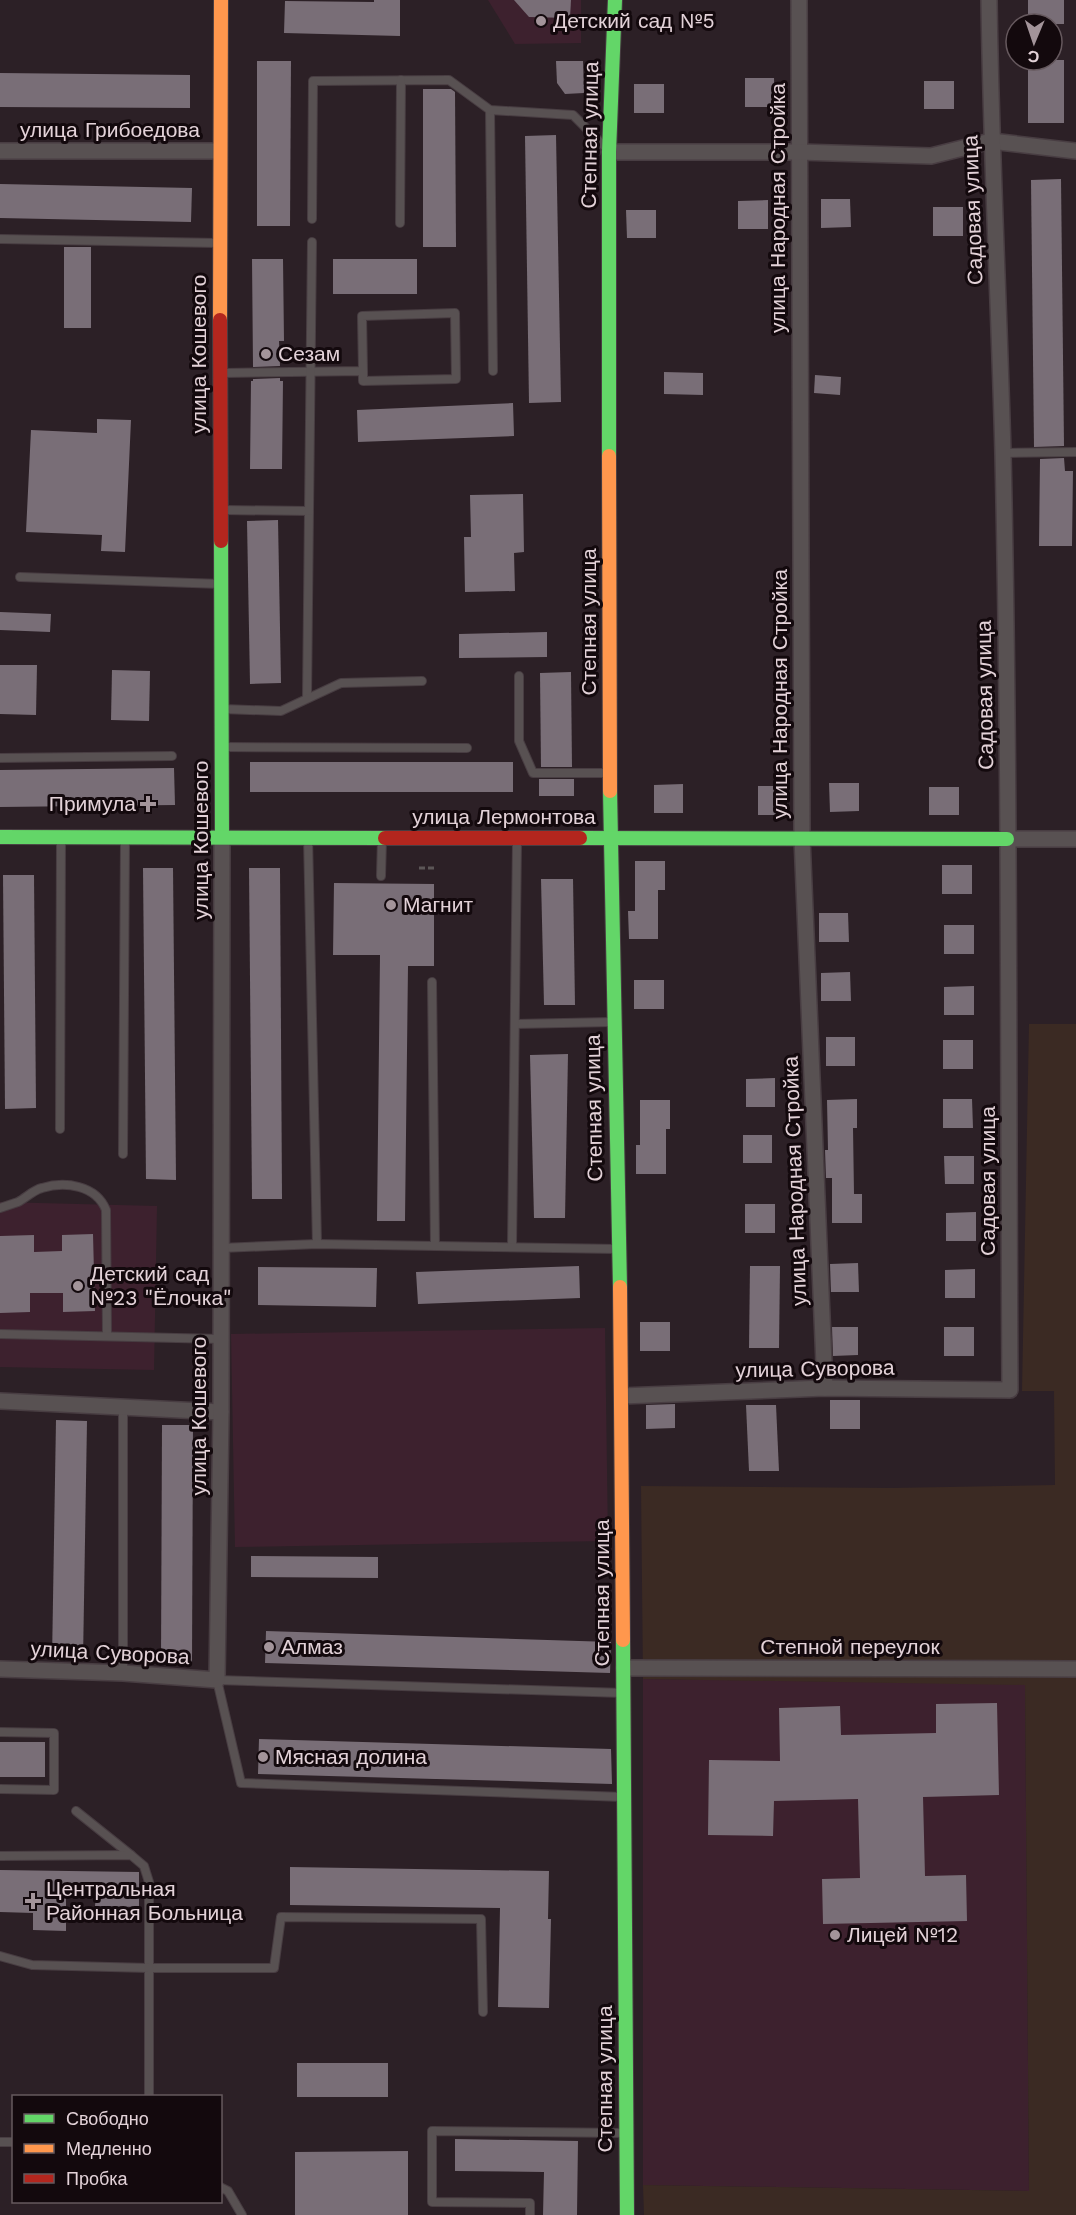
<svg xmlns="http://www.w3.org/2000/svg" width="1076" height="2215" viewBox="0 0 1076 2215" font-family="'Work Sans',sans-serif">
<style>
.built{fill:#3d212e}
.green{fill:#3b2a23}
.building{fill:#796e77}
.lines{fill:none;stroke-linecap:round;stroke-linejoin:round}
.lane-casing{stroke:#483d42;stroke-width:10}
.street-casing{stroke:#483d42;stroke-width:18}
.fast-casing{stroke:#483d42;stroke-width:16}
.slow-casing{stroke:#483d42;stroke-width:16}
.jam-casing{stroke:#483d42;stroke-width:16}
.path{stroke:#5c5657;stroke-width:3;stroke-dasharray:6 3;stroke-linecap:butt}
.lane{stroke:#585152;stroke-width:8}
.street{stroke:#585152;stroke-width:15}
.fast{stroke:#63d668;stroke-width:14}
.slow{stroke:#ff974d;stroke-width:14}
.jam{stroke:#b3261e;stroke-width:14}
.poi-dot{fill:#a3949a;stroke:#13090d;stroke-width:2}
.labels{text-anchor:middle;stroke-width:6;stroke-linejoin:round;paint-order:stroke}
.poi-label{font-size:21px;fill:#e3d2d8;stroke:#13090d;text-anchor:start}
.street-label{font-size:21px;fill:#e3d2d8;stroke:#13090d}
</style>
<rect width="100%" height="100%" fill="#2c2026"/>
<g class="built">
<path d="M 488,0 L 581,0 L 581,43 L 515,44 Z"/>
<path d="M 0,1202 L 157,1206 L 154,1370 L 0,1367 Z"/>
<path d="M 605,1328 L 608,1541 L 235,1547 L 231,1334 Z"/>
<path d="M 643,1679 L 1025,1684 L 1029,2191 L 643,2185 Z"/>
</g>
<path class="green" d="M 1029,1024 L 1076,1024 L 1076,2215 L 644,2215 L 643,2185 L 1029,2191 L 1025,1685 L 643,1679 L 641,1486 L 892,1488 L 1055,1485 L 1054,1391 L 1022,1391 Z"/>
<g class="building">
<path d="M 374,0 L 400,0 L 400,36 L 284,33 L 285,1 L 374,2 Z"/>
<path d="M 514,0 L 571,0 L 570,18 L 529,17 Z"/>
<rect x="1028" y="0" width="36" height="24"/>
<rect x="1028" y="60" width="36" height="63"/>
<path d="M 257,61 L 291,61 L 290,226 L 257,226 Z"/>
<path d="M 556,61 L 583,61 L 584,93 L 565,94 L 557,83 Z"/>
<path d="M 0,73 L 190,75 L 190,108 L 0,107 Z"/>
<path d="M 745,78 L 774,78 L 775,107 L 745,107 Z"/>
<rect x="924" y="81" width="30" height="28"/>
<rect x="634" y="84" width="30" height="29"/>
<path d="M 423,89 L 451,89 L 455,92 L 456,247 L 423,247 Z"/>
<path d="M 556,135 L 561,402 L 529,403 L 525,136 Z"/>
<path d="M 1061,179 L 1064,446 L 1034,447 L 1031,180 Z"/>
<path d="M 0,184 L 192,188 L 191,222 L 0,218 Z"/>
<path d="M 821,199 L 850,199 L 851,227 L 821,228 Z"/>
<path d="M 768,200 L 768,229 L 738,229 L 738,201 Z"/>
<rect x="933" y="207" width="30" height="29"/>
<path d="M 626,210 L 656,210 L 656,238 L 627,238 Z"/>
<rect x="64" y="247" width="27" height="81"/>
<path d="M 252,259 L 283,259 L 284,341 L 279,341 L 280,366 L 253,367 Z"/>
<rect x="333" y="259" width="84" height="35"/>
<path d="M 664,372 L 703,373 L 703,395 L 664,394 Z"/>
<path d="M 815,375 L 841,377 L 840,395 L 814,393 Z"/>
<path d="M 280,378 L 280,381 L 283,381 L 282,469 L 250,469 L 251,381 L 253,381 L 253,379 Z"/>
<path d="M 513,403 L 514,436 L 358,442 L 357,410 Z"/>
<path d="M 97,419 L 131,420 L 125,552 L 101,551 L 102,535 L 26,532 L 31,430 L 97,433 Z"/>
<path d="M 1064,458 L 1065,471 L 1073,471 L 1072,546 L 1039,546 L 1040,459 Z"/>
<path d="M 523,494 L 524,552 L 514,553 L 515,591 L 465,592 L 464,537 L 471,537 L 470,495 Z"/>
<path d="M 278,520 L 281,683 L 250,684 L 247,521 Z"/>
<path d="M 0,612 L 51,614 L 50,632 L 0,630 Z"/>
<path d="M 547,632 L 547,657 L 459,658 L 459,634 Z"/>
<path d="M 0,665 L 37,665 L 36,715 L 0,714 Z"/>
<path d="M 112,670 L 150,671 L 149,721 L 111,720 Z"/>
<path d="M 571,672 L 572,767 L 541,767 L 540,673 Z"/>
<rect x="250" y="762" width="263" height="30"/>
<path d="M 174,768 L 175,805 L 0,807 L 0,770 Z"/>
<rect x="539" y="779" width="35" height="17"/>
<path d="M 829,783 L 859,783 L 859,811 L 830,812 Z"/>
<path d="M 683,784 L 683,813 L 654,813 L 654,785 Z"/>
<rect x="758" y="786" width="30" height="29"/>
<rect x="929" y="787" width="30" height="28"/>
<path d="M 635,861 L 665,861 L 665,890 L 658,890 L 658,939 L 629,939 L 628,911 L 635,911 Z"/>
<rect x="942" y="865" width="30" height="29"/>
<path d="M 143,868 L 173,868 L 176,1180 L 146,1179 Z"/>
<path d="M 249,868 L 280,868 L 282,1199 L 252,1199 Z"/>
<path d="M 3,875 L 34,875 L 36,1108 L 5,1109 Z"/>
<path d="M 541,879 L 573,879 L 575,1005 L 544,1005 Z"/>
<path d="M 334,883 L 434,884 L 434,966 L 408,966 L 405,1221 L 377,1221 L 380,955 L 333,955 Z"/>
<path d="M 819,913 L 848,913 L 849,942 L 819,942 Z"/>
<rect x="944" y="925" width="30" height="29"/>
<path d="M 850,972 L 851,1001 L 821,1001 L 821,973 Z"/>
<rect x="634" y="980" width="30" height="29"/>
<path d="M 974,986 L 974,1015 L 944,1015 L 944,987 Z"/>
<rect x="826" y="1037" width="29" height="29"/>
<rect x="943" y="1040" width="30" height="29"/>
<path d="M 568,1054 L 565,1218 L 534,1218 L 530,1055 Z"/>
<path d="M 775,1078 L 775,1107 L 746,1107 L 746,1079 Z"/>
<path d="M 857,1099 L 857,1128 L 853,1128 L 854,1194 L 862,1194 L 862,1223 L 832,1223 L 832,1178 L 826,1178 L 825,1150 L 828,1150 L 827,1100 Z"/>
<path d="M 943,1099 L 972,1099 L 973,1128 L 943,1128 Z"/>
<path d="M 640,1100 L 670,1100 L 670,1129 L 666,1129 L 666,1174 L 636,1174 L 636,1145 L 640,1145 Z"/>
<rect x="743" y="1135" width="29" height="28"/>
<path d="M 944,1156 L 974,1156 L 974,1184 L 945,1184 Z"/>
<rect x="745" y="1204" width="30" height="29"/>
<path d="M 976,1212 L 976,1241 L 946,1241 L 946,1213 Z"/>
<path d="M 93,1234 L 95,1311 L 63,1312 L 63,1293 L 30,1293 L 30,1312 L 0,1313 L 0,1236 L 34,1235 L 34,1252 L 62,1251 L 62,1235 Z"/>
<path d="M 858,1263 L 859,1292 L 831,1292 L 830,1264 Z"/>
<path d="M 579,1266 L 580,1298 L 418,1304 L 416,1272 Z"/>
<path d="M 750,1266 L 780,1266 L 779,1348 L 749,1348 Z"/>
<path d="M 258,1267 L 377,1268 L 376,1307 L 258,1305 Z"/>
<path d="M 975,1269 L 975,1298 L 945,1298 L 945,1270 Z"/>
<rect x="640" y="1322" width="30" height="29"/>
<path d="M 832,1327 L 858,1327 L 858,1355 L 833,1356 Z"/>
<rect x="944" y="1327" width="30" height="29"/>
<rect x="830" y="1400" width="30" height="29"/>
<path d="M 675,1404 L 675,1428 L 646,1429 L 646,1405 Z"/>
<path d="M 746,1405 L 776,1405 L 779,1471 L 749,1471 Z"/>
<path d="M 56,1420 L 87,1421 L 83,1660 L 52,1660 Z"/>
<path d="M 162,1425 L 193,1425 L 192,1664 L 161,1664 Z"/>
<path d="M 251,1556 L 378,1557 L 378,1578 L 251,1577 Z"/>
<path d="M 266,1631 L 611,1642 L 610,1673 L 265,1663 Z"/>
<path d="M 997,1703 L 999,1795 L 923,1797 L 925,1876 L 966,1875 L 967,1921 L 823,1924 L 822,1879 L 860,1878 L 858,1799 L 774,1801 L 773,1836 L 708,1835 L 709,1760 L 780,1761 L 779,1708 L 840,1706 L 841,1735 L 936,1733 L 936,1704 Z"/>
<path d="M 259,1739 L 611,1749 L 612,1784 L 258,1774 Z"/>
<rect x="0" y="1742" width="45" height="35"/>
<path d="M 290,1867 L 549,1871 L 548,1919 L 551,1919 L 549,2008 L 498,2007 L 500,1908 L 290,1905 Z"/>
<path d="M 0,1870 L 139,1872 L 139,1907 L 95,1906 L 96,1896 L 66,1896 L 66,1931 L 33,1930 L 33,1913 L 0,1912 Z"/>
<rect x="297" y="2063" width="91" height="34"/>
<path d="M 455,2139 L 578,2141 L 577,2215 L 543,2215 L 544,2172 L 455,2171 Z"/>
<path d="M 408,2151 L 408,2215 L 295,2215 L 295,2152 Z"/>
</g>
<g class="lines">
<g class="lane-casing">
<g id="lane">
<path d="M 490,110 L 493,371"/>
<path d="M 312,219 L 313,81 L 449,80 L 490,110 L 573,115 L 606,148"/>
<path d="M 400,223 L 401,80"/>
<path d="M 0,239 L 218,243"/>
<path d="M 223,373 L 363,371 L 363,381 L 456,379 L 455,313 L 362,316 L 363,371"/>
<path d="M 1003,453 L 1076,452"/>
<path d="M 224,510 L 309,511 L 307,698"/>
<path d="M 309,511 L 312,242"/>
<path d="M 20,577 L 221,584"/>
<path d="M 519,676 L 519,741 L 533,773 L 609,773"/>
<path d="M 223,709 L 281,711 L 341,683 L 422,681"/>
<path d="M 223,747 L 467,748"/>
<path d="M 0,758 L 172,756"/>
<path d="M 308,838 L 317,1244"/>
<path d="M 381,876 L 382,839"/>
<path d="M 432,982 L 435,1246"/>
<path d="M 515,1024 L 612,1022"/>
<path d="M 60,1129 L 61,838"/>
<path d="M 123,1154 L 125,838"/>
<path d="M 0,1208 C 6,1206 12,1204 18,1202 C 26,1198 33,1190 42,1188 C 65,1181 96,1185 106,1210 L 107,1336"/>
<path d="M 512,1247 L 517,841"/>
<path d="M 221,1248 L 317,1244 L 617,1249"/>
<path d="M 0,1334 L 221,1339"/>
<path d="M 123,1673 L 123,1407"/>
<path d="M 0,1732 L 54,1733 L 54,1790 L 0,1789"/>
<path d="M 623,1797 L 241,1783 L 217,1680 L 623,1693"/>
<path d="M 76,1811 L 131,1855"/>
<path d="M 0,1856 L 131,1855 L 144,1866 L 149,1882 L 149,1968 L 274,1968 L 281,1917 L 481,1919 L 483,2012"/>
<path d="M 0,1956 L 32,1965 L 149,1968 L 149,2096"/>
<path d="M 0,2142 L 14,2142"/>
<path d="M 220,2187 L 228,2191 L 242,2215"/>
<path d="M 530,2215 L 530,2203 L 432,2202 L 432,2131 L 625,2133"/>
</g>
</g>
<g class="street-casing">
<g id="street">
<path d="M 799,0 L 802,838 L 825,1388"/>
<path d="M 0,151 L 219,151"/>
<path d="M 609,152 L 799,152 L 931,156 L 991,141 L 1076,151"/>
<path d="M 1007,839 L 1076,839"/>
<path d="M 622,1396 L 825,1388 L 1010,1390 C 1008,1078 1010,766 1003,454 C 999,303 991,151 989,0"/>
<path d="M 0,1401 L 221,1412"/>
<path d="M 624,1668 L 1076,1669"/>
<path d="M 0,1669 L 123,1673 L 217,1680 L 221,1412 L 222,837"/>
</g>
</g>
<g class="fast-casing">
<g id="fast">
<path d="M 609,456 L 609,152 L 615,0"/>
<path d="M 221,541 L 222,837"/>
<path d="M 610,791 L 620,1287"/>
<path d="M 0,837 L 385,838"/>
<path d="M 580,838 L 1007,839"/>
<path d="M 623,1640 L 627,2215"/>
</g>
</g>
<g class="slow-casing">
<g id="slow">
<path d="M 220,320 L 221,0"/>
<path d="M 609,456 L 610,791"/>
<path d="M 620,1287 L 623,1640"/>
</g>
</g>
<g class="jam-casing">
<g id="jam">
<path d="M 220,320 L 221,541"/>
<path d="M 385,838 L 580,838"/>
</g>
</g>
<path class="path" d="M 419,868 L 437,868"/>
<use href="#lane" class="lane"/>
<use href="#street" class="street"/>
<use href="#fast" class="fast"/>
<use href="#slow" class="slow"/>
<use href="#jam" class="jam"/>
</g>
<g class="poi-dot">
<circle cx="541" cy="21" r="6"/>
<circle cx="266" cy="354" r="6"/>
<path d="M145 795h6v6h6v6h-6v6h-6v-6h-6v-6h6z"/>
<circle cx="391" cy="905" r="6"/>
<circle cx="78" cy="1286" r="6"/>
<circle cx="269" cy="1647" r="6"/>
<circle cx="263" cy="1757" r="6"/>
<path d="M30 1892h6v6h6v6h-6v6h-6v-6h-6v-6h6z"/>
<circle cx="835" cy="1935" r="6"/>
</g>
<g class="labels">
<g class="poi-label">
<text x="553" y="28">Детский сад №5</text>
<text x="278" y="361">Сезам</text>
<text x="136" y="811" text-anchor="end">Примула</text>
<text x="403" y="912">Магнит</text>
<text x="90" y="1281">Детский сад<tspan x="90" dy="24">№23 "Ёлочка"</tspan></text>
<text x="281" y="1654">Алмаз</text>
<text x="275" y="1764">Мясная долина</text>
<text x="46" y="1896">Центральная<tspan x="46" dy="24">Районная Больница</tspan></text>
<text x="847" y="1942">Лицей №12</text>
</g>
<g class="street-label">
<text x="110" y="137">улица Грибоедова</text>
<text transform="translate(590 135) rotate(-89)" y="7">Степная улица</text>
<text transform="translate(778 208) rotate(-90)" y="7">улица Народная Стройка</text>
<text transform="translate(973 210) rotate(-92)" y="7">Садовая улица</text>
<text transform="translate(199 354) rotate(-90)" y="7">улица Кошевого</text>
<text transform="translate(589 622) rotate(-90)" y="7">Степная улица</text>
<text transform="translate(780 694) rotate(-90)" y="7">улица Народная Стройка</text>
<text transform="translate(985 695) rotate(-91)" y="7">Садовая улица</text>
<text x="504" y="824">улица Лермонтова</text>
<text transform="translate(201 840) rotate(-90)" y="7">улица Кошевого</text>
<text transform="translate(594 1108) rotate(-91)" y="7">Степная улица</text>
<text transform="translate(795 1181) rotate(-92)" y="7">улица Народная Стройка</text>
<text transform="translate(988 1181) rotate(-90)" y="7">Садовая улица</text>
<text transform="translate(815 1369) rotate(-1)" y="7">улица Суворова</text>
<text transform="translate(199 1416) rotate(-90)" y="7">улица Кошевого</text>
<text transform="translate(602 1593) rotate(-90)" y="7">Степная улица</text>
<text x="850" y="1654">Степной переулок</text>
<text transform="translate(110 1653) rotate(3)" y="7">улица Суворова</text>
<text transform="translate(605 2079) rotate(-90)" y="7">Степная улица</text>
</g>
</g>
<rect x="12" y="2095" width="210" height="108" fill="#13090d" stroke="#66595e" stroke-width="1.5"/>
<rect x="24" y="2114" width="30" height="9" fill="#63d668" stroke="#66595e" stroke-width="1.5"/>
<text x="66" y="2125" font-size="18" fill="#e3d2d8">Свободно</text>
<rect x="24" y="2144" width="30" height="9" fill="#ff974d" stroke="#66595e" stroke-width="1.5"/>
<text x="66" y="2155" font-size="18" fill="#e3d2d8">Медленно</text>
<rect x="24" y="2174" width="30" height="9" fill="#b3261e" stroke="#66595e" stroke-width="1.5"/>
<text x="66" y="2185" font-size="18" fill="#e3d2d8">Пробка</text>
<g transform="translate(1034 42) rotate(182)"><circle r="28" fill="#13090d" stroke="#66595e" stroke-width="1.5"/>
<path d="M0-4.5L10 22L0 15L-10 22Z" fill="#a3949a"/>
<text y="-9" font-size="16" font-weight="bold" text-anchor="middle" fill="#e3d2d8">С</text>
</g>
</svg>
